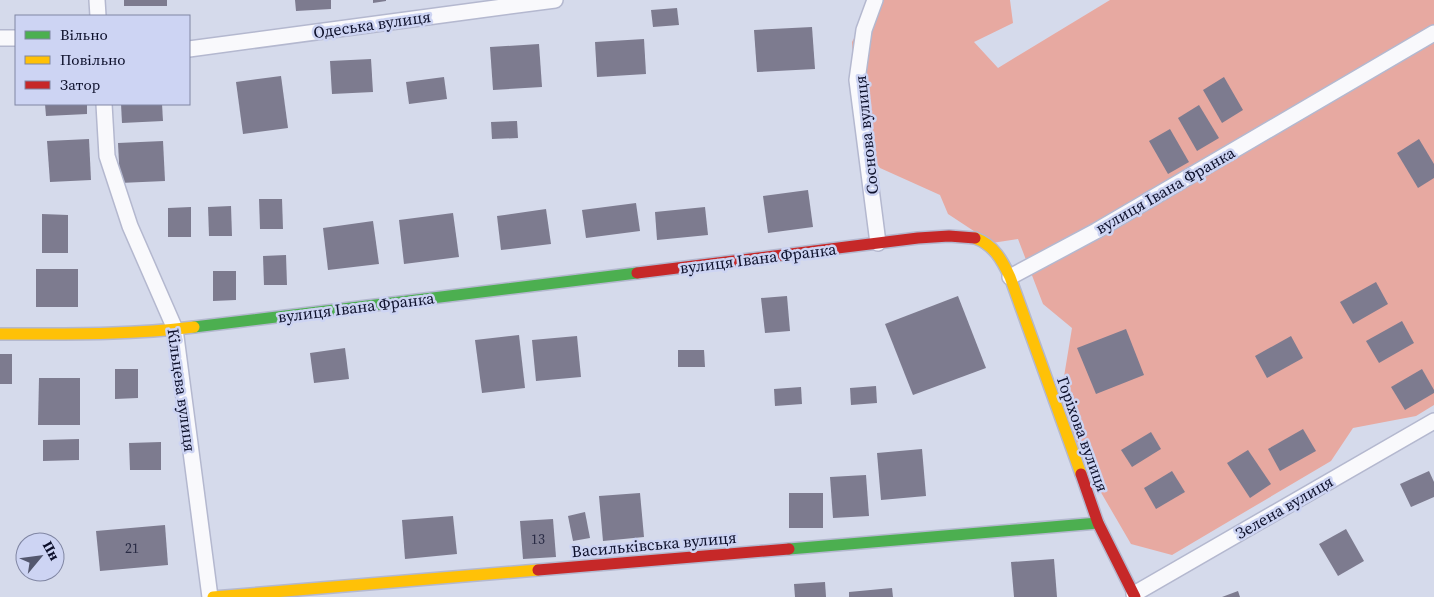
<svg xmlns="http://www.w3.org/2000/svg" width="1434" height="597" viewBox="0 0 1434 597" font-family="'Source Serif 4',serif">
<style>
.green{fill:#e7a9a1}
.building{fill:#7d7b8f}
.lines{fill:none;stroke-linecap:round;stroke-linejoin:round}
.street-casing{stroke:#b4b8cf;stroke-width:18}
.fast-casing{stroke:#b4b8cf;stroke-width:14}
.slow-casing{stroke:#b4b8cf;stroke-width:14}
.jam-casing{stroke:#b4b8cf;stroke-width:14}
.street{stroke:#f9f9fc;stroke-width:15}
.fast{stroke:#4caf50;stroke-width:11}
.slow{stroke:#ffc107;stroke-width:11}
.jam{stroke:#c62828;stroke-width:11}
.labels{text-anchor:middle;stroke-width:5;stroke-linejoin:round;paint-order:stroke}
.number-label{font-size:14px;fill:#292b44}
.street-label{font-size:16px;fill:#0d102b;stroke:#cdd4f3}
</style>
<rect width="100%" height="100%" fill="#d5daeb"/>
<path class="green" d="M 875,0 L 1010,0 L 1013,23 L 974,42 L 998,68 L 1110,0 L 1434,0 L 1434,405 L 1416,416 L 1353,428 L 1331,461 L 1172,555 L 1131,544 L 1078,453 L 1059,407 L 1072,328 L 1043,304 L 1018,239 L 992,243 L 948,214 L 940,195 L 880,168 L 857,135 L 852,42 Z"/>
<g class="building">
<rect x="124" y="0" width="43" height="6"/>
<path d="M 295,0 L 331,0 L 331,9 L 296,11 Z"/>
<path d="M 373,0 L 386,0 L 386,1 L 373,3 Z"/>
<path d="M 677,8 L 679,25 L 653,27 L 651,10 Z"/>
<path d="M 812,27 L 815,69 L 757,72 L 754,30 Z"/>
<path d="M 644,39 L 646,74 L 597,77 L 595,42 Z"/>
<path d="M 539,44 L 542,87 L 493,90 L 490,47 Z"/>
<path d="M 371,59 L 373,92 L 332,94 L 330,61 Z"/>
<path d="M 281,76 L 288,128 L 243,134 L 236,82 Z"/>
<path d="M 444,77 L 447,99 L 409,104 L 406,82 Z"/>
<path d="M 1224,77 L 1243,110 L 1222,123 L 1203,90 Z"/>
<path d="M 45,104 L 87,104 L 87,114 L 46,116 Z"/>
<path d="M 121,104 L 162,104 L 163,121 L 122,123 Z"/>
<path d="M 1199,105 L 1219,138 L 1197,151 L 1178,118 Z"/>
<path d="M 517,121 L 518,138 L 492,139 L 491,122 Z"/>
<path d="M 1170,129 L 1189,162 L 1168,174 L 1149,141 Z"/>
<path d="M 89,139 L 91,180 L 50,182 L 47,141 Z"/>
<path d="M 1419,139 L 1434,164 L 1434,178 L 1418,188 L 1397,153 Z"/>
<path d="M 163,141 L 165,181 L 120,183 L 118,143 Z"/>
<path d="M 808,190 L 813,227 L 768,233 L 763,196 Z"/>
<path d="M 259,199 L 282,199 L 283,229 L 260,229 Z"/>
<path d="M 636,203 L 640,231 L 586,238 L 582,210 Z"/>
<path d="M 231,206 L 232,236 L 209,236 L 208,207 Z"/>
<path d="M 191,207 L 191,237 L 168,237 L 168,208 Z"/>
<path d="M 705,207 L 708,235 L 657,240 L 655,212 Z"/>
<path d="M 546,209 L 551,244 L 501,250 L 497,216 Z"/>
<path d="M 453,213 L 459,257 L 404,264 L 399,220 Z"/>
<path d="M 42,214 L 68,215 L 68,253 L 42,253 Z"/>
<path d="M 373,221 L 379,264 L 328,270 L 323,228 Z"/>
<path d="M 286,255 L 287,285 L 264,285 L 263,256 Z"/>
<rect x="36" y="269" width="42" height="38"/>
<path d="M 213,271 L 236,271 L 236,300 L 213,301 Z"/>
<path d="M 1376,282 L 1388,304 L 1353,324 L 1340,302 Z"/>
<path d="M 787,296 L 790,331 L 765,333 L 761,298 Z"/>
<path d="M 958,296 L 986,368 L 913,395 L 885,324 Z"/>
<path d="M 1402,321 L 1414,343 L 1379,363 L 1366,341 Z"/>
<path d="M 1126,329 L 1144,375 L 1096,394 L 1077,348 Z"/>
<path d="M 519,335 L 525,388 L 482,393 L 475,340 Z"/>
<path d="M 577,336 L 581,377 L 536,381 L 532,340 Z"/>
<path d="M 1291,336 L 1303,358 L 1267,378 L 1255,356 Z"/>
<path d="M 345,348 L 349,379 L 314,383 L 310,353 Z"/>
<path d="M 678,350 L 704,350 L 705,367 L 678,367 Z"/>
<rect x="0" y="354" width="12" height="30"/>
<path d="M 115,369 L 138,369 L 138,398 L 115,399 Z"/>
<path d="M 1422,369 L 1434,390 L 1434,393 L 1405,410 L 1391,387 Z"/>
<path d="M 39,378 L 80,378 L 80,425 L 38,425 Z"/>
<path d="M 876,386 L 877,403 L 851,405 L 850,388 Z"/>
<path d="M 801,387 L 802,404 L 775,406 L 774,389 Z"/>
<path d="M 1303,429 L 1316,451 L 1280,471 L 1268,449 Z"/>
<path d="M 1151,432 L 1161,449 L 1132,467 L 1121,450 Z"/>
<path d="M 79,439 L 79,460 L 43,461 L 43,440 Z"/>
<path d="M 161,442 L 161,470 L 130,470 L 129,443 Z"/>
<path d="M 922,449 L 926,496 L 881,500 L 877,453 Z"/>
<path d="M 1248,450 L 1271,484 L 1250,498 L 1227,463 Z"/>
<path d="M 1172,471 L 1185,492 L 1156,509 L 1144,488 Z"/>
<path d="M 1429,471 L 1434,482 L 1434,497 L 1411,507 L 1400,484 Z"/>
<path d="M 866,475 L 869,516 L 833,518 L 830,477 Z"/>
<path d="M 640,493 L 644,537 L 603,541 L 599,496 Z"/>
<rect x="789" y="493" width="34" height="35"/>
<path d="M 585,512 L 590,538 L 573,541 L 568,516 Z"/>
<path d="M 453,516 L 457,554 L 405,559 L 402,520 Z"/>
<path d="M 553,519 L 556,557 L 523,559 L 520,521 Z"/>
<path d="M 165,525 L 168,565 L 100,571 L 96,531 Z"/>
<path d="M 1346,529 L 1364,561 L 1338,576 L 1319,544 Z"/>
<path d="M 1054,559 L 1057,597 L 1014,597 L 1011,562 Z"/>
<path d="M 825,582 L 826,597 L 795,597 L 794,584 Z"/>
<path d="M 892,588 L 893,597 L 849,597 L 849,592 Z"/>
<path d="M 1238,591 L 1240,597 L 1222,597 Z"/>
</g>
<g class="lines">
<g class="street-casing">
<g id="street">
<path d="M 97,0 L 98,16"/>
<path d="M 875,0 L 864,30 L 857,80 L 878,243"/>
<path d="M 0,38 L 16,38"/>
<path d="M 189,49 L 555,0"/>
<path d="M 104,104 L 107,156 L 130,226 L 175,329 L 210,597"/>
<path d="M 1010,277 L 1096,231 L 1434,33"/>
<path d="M 1134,594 L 1434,421"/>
</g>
</g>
<g class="fast-casing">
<g id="fast">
<path d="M 194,327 L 637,273"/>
<path d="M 789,549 L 1098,523"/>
</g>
</g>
<g class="slow-casing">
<g id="slow">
<path d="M 975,238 C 994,245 1002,260 1010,277 L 1081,474"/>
<path d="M 0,334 C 65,334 130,335 194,327"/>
<path d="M 213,597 L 538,570"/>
</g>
</g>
<g class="jam-casing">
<g id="jam">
<path d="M 637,273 L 918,238 L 949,236 L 975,238"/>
<path d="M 1081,474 L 1098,523 L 1135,597"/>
<path d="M 538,570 L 789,549"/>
</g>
</g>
<use href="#street" class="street"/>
<use href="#fast" class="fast"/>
<use href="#slow" class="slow"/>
<use href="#jam" class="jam"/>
</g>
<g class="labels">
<g class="number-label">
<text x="538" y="544">13</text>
<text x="132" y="553">21</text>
</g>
<g class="street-label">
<text transform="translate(372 24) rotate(-8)" y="6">Одеська вулиця</text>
<text transform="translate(866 135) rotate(-96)" y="6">Соснова вулиця</text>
<text transform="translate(1165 190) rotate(-30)" y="6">вулиця Івана Франка</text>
<text transform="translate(758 258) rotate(-7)" y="6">вулиця Івана Франка</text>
<text transform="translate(356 307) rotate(-7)" y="6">вулиця Івана Франка</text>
<text transform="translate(182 390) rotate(82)" y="6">Кільцева вулиця</text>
<text transform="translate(1083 434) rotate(70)" y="6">Горіхова вулиця</text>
<text transform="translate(1284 507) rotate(-30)" y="6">Зелена вулиця</text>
<text transform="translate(654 544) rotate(-5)" y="6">Васильківська вулиця</text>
</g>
</g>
<rect x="15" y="15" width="175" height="90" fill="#cdd4f3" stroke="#8086a3"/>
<rect x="25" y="31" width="25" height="8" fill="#4caf50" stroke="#8086a3"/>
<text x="60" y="40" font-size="15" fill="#0d102b">Вільно</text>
<rect x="25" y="56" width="25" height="8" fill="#ffc107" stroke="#8086a3"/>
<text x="60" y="65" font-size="15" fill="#0d102b">Повільно</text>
<rect x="25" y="81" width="25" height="8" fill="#c62828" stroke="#8086a3"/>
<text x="60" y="90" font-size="15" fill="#0d102b">Затор</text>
<g transform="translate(40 557) rotate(61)"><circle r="24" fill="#cdd4f3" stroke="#8086a3"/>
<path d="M0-4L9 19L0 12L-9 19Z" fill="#53576e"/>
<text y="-8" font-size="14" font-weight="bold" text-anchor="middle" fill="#0d102b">Пн</text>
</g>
</svg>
